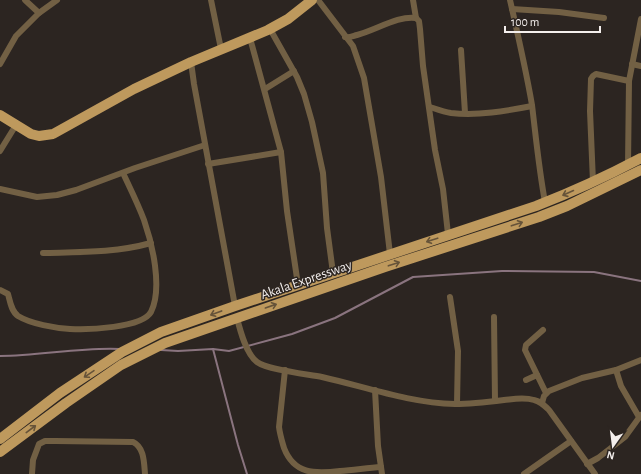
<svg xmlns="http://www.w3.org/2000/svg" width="641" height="474" viewBox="0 0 641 474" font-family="'Alegreya Sans',sans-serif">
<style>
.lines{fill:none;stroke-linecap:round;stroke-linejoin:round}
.stream{stroke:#8a747f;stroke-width:2}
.minor{stroke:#726044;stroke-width:6}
.primary{stroke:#be995d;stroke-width:10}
.oneway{stroke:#665339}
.labels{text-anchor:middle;stroke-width:3;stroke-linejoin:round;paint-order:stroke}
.street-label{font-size:14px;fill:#f4efed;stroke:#2c2521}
</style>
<rect width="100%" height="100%" fill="#2c2521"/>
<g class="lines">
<g class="stream">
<path d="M 213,349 L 238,445 L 247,474"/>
<path d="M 161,350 L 178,351 L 213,349 L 229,351 L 292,334 L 335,318 L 413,277 L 502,271 L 594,272 L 641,281"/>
<path d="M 0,356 C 40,356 80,347 120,349"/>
</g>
<g class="minor">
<path d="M 25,0 L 39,13"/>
<path d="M 211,0 L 221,49"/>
<path d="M 318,0 L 353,46 L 364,78 L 381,177 L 390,254"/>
<path d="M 413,0 L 416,18 L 419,21 L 420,29 L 423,66 L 435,150 L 443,189 L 448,234"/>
<path d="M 510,0 C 518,35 526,70 532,105 C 536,138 539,170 545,202"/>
<path d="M 512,9 L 559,12 L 604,18"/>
<path d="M 270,29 L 297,77 L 304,94 L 312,122 L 323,173 L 327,228 L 333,273"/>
<path d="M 345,37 C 349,38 353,36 357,35 C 374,31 399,15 416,18"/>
<path d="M 250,38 L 281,152 L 287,211 L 298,285"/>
<path d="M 461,50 L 465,113"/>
<path d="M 191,62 L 194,84 L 235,306"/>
<path d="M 0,64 L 16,36 L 39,13 L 57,0"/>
<path d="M 632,64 L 641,66"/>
<path d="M 265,89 L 294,71"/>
<path d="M 430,107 C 436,109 444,112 451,113 C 478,116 506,111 532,106"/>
<path d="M 0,151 L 16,125"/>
<path d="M 208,164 L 281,152"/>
<path d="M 628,165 L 629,81 L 641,19"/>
<path d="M 593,182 L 590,111 L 591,79 L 593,76 L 596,74 L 629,81"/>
<path d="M 0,189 L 37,197 L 57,195 L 76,190 L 135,168 L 205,145"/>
<path d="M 43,253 C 79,252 115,253 151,243"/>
<path d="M 0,290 L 8,294 C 10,301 11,311 18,316 C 31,324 55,328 70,329 C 87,330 142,328 151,312 C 163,288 152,243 144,220 C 138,204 130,188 123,173"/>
<path d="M 450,297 L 458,351 L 457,404"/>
<path d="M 494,317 L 495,401"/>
<path d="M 237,318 C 240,330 246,354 257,362 C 268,370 306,374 322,377 C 366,387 410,403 455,404 C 471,404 488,402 504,400 C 514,399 524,397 534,400 C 540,401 544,405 549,410 L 595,474"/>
<path d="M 543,330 L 526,345 L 525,350 L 546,393"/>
<path d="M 285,370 L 279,427 C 280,435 282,441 284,448 C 294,474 314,474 340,471 C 354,470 367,468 381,467"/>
<path d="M 616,370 L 621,386 L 639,417"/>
<path d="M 526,380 L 537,375"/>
<path d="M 375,390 L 378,446 L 382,474"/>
<path d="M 542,403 L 544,396 L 549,391 L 582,378 L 616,370 L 641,360"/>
<path d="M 587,464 L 598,458 L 625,437 L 641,415"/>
<path d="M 32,474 L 33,460 L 39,444 L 45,441 L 55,441 L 133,442 C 144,447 144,462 145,474"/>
<path d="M 524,474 L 571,441"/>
</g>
<g class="primary">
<path d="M 0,115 L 31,134 L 39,136 L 53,134 L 134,89 L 191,62 L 268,30 L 288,19 L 312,0"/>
<path d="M 0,439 L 60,393 L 122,352 L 161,332 L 235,306 L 536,206 C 572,192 607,176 641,158"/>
<path d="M 0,452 L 66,403 L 121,365 L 165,343 L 385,267 L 539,217 L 567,206 L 641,170"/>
</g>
</g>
<defs><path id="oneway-shaft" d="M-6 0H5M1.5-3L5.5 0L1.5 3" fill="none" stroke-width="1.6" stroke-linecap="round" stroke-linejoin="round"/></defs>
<g class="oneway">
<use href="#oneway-shaft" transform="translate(568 193) rotate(156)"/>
<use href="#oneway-shaft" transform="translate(517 224) rotate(-18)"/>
<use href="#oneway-shaft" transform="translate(432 240) rotate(162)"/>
<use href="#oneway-shaft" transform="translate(394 264) rotate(-18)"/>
<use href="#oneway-shaft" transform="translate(271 306) rotate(-19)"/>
<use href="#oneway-shaft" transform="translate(216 313) rotate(160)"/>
<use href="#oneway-shaft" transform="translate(89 374) rotate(146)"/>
<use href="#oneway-shaft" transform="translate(31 429) rotate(-37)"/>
</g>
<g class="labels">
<g class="street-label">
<text transform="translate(306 279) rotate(-19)" y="5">Akala Expressway</text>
</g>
</g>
<g transform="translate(613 446) rotate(194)" stroke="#2c2521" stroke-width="3" paint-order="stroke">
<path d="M0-3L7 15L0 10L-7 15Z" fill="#f4efed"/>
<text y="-6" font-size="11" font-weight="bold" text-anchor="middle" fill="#f4efed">N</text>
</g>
<path d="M505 26v6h95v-6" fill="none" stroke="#f4efed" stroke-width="2"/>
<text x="511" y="26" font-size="12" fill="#f4efed" stroke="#2c2521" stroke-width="3" paint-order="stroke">100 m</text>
</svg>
